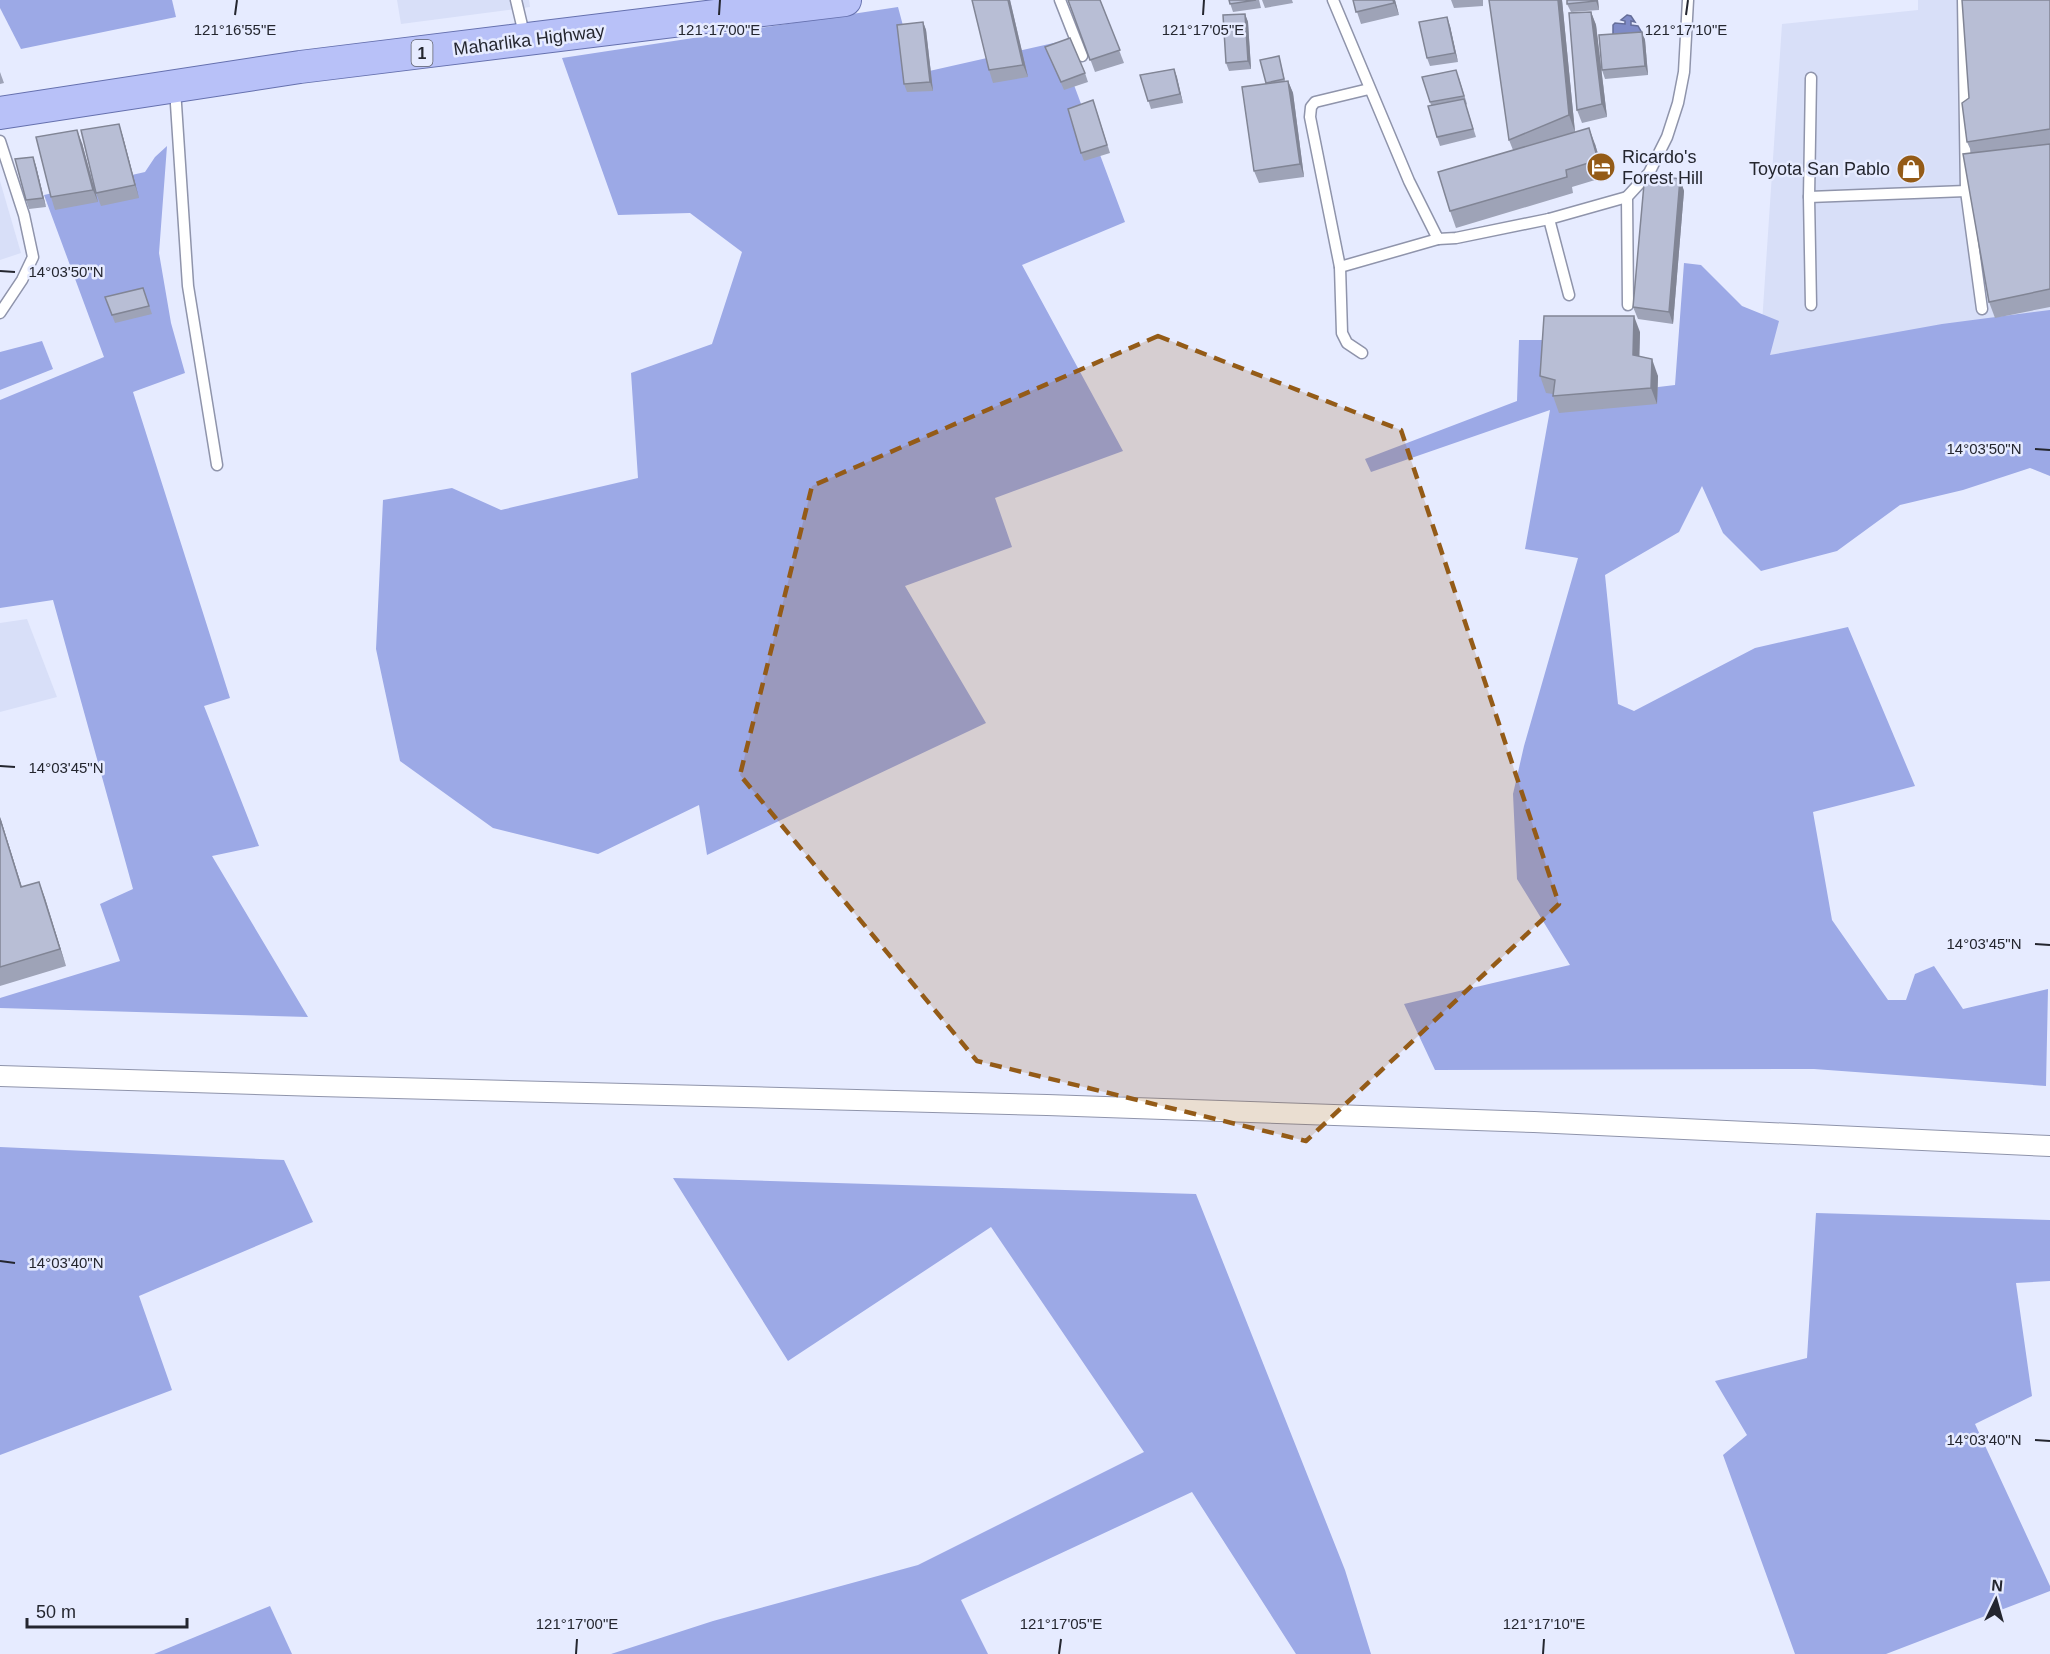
<svg xmlns="http://www.w3.org/2000/svg" width="2050" height="1654" viewBox="0 0 2050 1654" font-family="Helvetica,sans-serif">
<style>
.built{fill:#d8dff8}
.forest{fill:#9ca9e6}
.water{fill:#7f8bc7;stroke:#646d99;stroke-width:1.5}
.lines{fill:none;stroke-linecap:round;stroke-linejoin:round}
.service-casing{stroke:#8f94ab;stroke-width:13}
.minor-casing{stroke:#8f94ab;stroke-width:22}
.primary-casing{stroke:#6570ae;stroke-width:34}
.service{stroke:#fff;stroke-width:10}
.minor{stroke:#fff;stroke-width:20}
.primary{stroke:#b8c1f8;stroke-width:32}
.wall{fill:#9ea3b7}
.shaded-wall{fill:#818595}
.building{fill:#b8bed5;stroke:#818595;stroke-width:1.5}
.marked{fill:#945b17;fill-opacity:0.2;stroke:#945b17;stroke-width:4.5;stroke-dasharray:12 8;stroke-linejoin:round}
.ticks{fill:none;stroke:#24262f;stroke-width:2}
.labels{text-anchor:middle;stroke-width:5;stroke-linejoin:round;paint-order:stroke}
.shield{fill:#e6ebff;stroke:#5e616d;stroke-width:1.5}
.shield-label{font-size:16px;font-weight:bold;fill:#24262f}
.street-label{font-size:18px;fill:#24262f;stroke:#e6ebff}
.poi-label{font-size:18px;fill:#24262f;stroke:#e6ebff;text-anchor:start}
.ticks-label{font-size:15px;text-anchor:middle;fill:#24262f;stroke:#e6ebff;stroke-width:5;stroke-linejoin:round;paint-order:stroke}
</style>
<rect width="100%" height="100%" fill="#e6ebff"/>
<g class="built">
<path d="M 397,0 L 529,0 L 530,7 L 401,24 Z"/>
<path d="M 1918,0 L 2050,0 L 2050,314 L 1759,368 L 1782,24 L 1918,10 Z"/>
<path d="M 0,181 L 21,253 L 0,260 Z"/>
<path d="M 27,619 L 57,697 L 0,712 L 0,623 Z"/>
</g>
<g class="forest">
<path d="M 0,0 L 172,0 L 176,17 L 21,49 L 0,8 Z"/>
<path d="M 898,7 L 916,74 L 1058,42 L 1125,222 L 1022,265 L 1123,451 L 995,498 L 1012,547 L 905,586 L 986,723 L 707,855 L 699,805 L 598,854 L 493,828 L 400,761 L 376,649 L 383,500 L 452,488 L 501,510 L 638,478 L 631,373 L 712,344 L 742,252 L 690,213 L 618,215 L 562,58 Z"/>
<path d="M 167,146 L 159,253 L 171,323 L 185,373 L 133,392 L 230,698 L 204,706 L 259,846 L 212,856 L 308,1017 L 0,1008 L 0,998 L 120,961 L 100,904 L 133,889 L 53,600 L 0,608 L 0,400 L 104,357 L 44,195 L 145,172 L 155,157 Z"/>
<path d="M 1684,263 L 1701,265 L 1742,306 L 1779,321 L 1770,355 L 1942,324 L 2050,310 L 2050,476 L 2030,468 L 1963,490 L 1900,505 L 1837,551 L 1761,571 L 1723,533 L 1702,486 L 1679,532 L 1605,575 L 1618,704 L 1634,711 L 1755,648 L 1848,627 L 1915,786 L 1813,812 L 1832,920 L 1888,1000 L 1906,1000 L 1915,974 L 1934,966 L 1963,1009 L 2048,989 L 2046,1086 L 1814,1069 L 1435,1070 L 1404,1004 L 1570,965 L 1517,879 L 1513,794 L 1524,746 L 1578,558 L 1525,549 L 1550,410 L 1371,472 L 1365,459 L 1517,401 L 1519,340 L 1545,340 L 1566,398 L 1675,385 Z"/>
<path d="M 42,341 L 53,369 L 0,390 L 0,352 Z"/>
<path d="M 0,1147 L 284,1160 L 313,1222 L 139,1296 L 172,1390 L 0,1455 Z"/>
<path d="M 673,1178 L 1196,1194 L 1345,1570 L 1371,1654 L 1296,1654 L 1192,1492 L 961,1600 L 988,1654 L 611,1654 L 713,1621 L 918,1565 L 1144,1452 L 991,1227 L 788,1361 Z"/>
<path d="M 1816,1213 L 2050,1220 L 2050,1281 L 2016,1283 L 2032,1396 L 1975,1424 L 2050,1586 L 2050,1591 L 1886,1654 L 1795,1654 L 1723,1455 L 1747,1435 L 1715,1381 L 1807,1358 Z"/>
<path d="M 270,1606 L 292,1654 L 154,1654 Z"/>
</g>
<path class="water" d="M 1627,15 L 1631,16 L 1635,22 L 1631,21 L 1631,25 L 1638,26 L 1642,33 L 1613,38 L 1613,25 L 1615,23 L 1625,24 L 1625,21 L 1621,20 Z"/>
<g class="lines">
<g class="service-casing">
<g id="service">
<path d="M 516,0 L 525,38"/>
<path d="M 1060,0 L 1082,56"/>
<path d="M 1333,0 L 1409,181 L 1438,239 L 1456,238 L 1549,219 L 1627,197"/>
<path d="M 1963,0 L 1966,191 L 1982,309"/>
<path d="M 1811,78 L 1809,197 L 1811,305"/>
<path d="M 175,89 L 188,286 L 217,465"/>
<path d="M 0,141 L 24,215 L 33,257 L 22,280 L 0,313"/>
<path d="M 1809,197 L 1966,191"/>
<path d="M 1549,219 L 1569,295"/>
<path d="M 1340,267 L 1438,239"/>
<path d="M 1628,305 L 1627,197 L 1649,173 L 1667,137 L 1678,103 L 1684,72 L 1688,0"/>
<path d="M 1362,353 L 1347,343 L 1342,333 L 1340,267 L 1310,117 L 1311,107 L 1315,102 L 1369,89"/>
</g>
</g>
<g class="minor-casing">
<path id="minor" d="M 0,1076 L 319,1086 L 1047,1105 L 1534,1122 L 2050,1146"/>
</g>
<g class="primary-casing">
<path id="primary" d="M 0,113 L 300,67 L 845,0"/>
</g>
<use href="#service" class="service"/>
<use href="#minor" class="minor"/>
<use href="#primary" class="primary"/>
</g>
<g class="wall">
<path d="M 1010,0 L 1028,77 L 993,83 L 989,70 Z"/>
<path d="M 1068,0 L 1100,0 L 1124,63 L 1095,72 Z"/>
<path d="M 1229,0 L 1259,0 L 1261,8 L 1233,12 Z"/>
<path d="M 1262,0 L 1292,0 L 1293,3 L 1265,8 Z"/>
<path d="M 1353,0 L 1395,0 L 1399,15 L 1361,24 Z"/>
<path d="M 1451,0 L 1483,0 L 1483,6 L 1454,8 Z"/>
<path d="M 1489,0 L 1562,0 L 1575,132 L 1595,144 L 1605,177 L 1572,187 L 1573,193 L 1456,228 L 1450,211 L 1513,150 L 1509,140 Z"/>
<path d="M 1598,0 L 1599,10 L 1571,12 L 1567,4 Z"/>
<path d="M 2050,0 L 2050,307 L 1995,318 L 1989,302 L 1972,153 L 1967,142 L 1969,98 Z"/>
<path d="M 1591,12 L 1596,25 L 1607,117 L 1582,123 L 1577,110 Z"/>
<path d="M 1245,14 L 1248,22 L 1251,69 L 1229,71 L 1226,63 Z"/>
<path d="M 923,22 L 926,30 L 933,91 L 907,92 L 904,84 Z"/>
<path d="M 1450,26 L 1458,62 L 1430,66 L 1427,58 Z"/>
<path d="M 1642,32 L 1645,40 L 1648,75 L 1605,79 L 1602,70 Z"/>
<path d="M 1045,47 L 1085,73 L 1088,82 L 1064,90 Z"/>
<path d="M 1279,56 L 1285,81 L 1288,81 L 1293,93 L 1304,177 L 1259,183 L 1254,171 L 1266,84 Z"/>
<path d="M 1174,69 L 1183,103 L 1151,109 L 1140,75 Z"/>
<path d="M 0,72 L 4,83 L 0,84 Z"/>
<path d="M 1422,77 L 1459,78 L 1467,104 L 1466,105 L 1476,137 L 1440,146 L 1437,137 L 1431,105 Z"/>
<path d="M 1096,109 L 1110,153 L 1084,161 L 1081,153 Z"/>
<path d="M 119,124 L 123,137 L 139,198 L 101,206 L 96,193 Z"/>
<path d="M 82,143 L 98,202 L 55,210 L 51,197 Z"/>
<path d="M 33,157 L 36,166 L 46,207 L 29,209 L 26,200 Z"/>
<path d="M 1680,179 L 1684,191 L 1673,324 L 1638,319 L 1633,307 Z"/>
<path d="M 143,288 L 152,314 L 115,323 L 105,297 Z"/>
<path d="M 1640,332 L 1639,357 L 1658,376 L 1657,404 L 1559,413 L 1553,396 L 1553,394 L 1546,393 L 1540,376 Z"/>
<path d="M 0,817 L 22,887 L 39,882 L 66,966 L 0,986 Z"/>
</g>
<g class="shaded-wall">
<path d="M 1008,0 L 1010,0 L 1028,77 L 1023,65 Z"/>
<path d="M 1393,0 L 1395,0 L 1399,15 Z"/>
<path d="M 1558,0 L 1562,0 L 1575,132 L 1569,115 Z"/>
<path d="M 1595,0 L 1598,0 L 1599,10 L 1596,1 Z"/>
<path d="M 1591,12 L 1596,25 L 1607,117 L 1602,104 Z"/>
<path d="M 1245,14 L 1248,22 L 1251,69 L 1248,61 Z"/>
<path d="M 1447,17 L 1450,26 L 1458,62 L 1455,53 Z"/>
<path d="M 923,22 L 926,30 L 933,91 L 930,82 Z"/>
<path d="M 1642,32 L 1645,40 L 1648,75 L 1645,66 Z"/>
<path d="M 1174,69 L 1177,77 L 1183,103 L 1180,94 Z"/>
<path d="M 1288,81 L 1293,93 L 1304,177 L 1300,164 Z"/>
<path d="M 119,124 L 123,137 L 139,198 L 135,185 Z"/>
<path d="M 1589,128 L 1595,144 L 1605,177 L 1598,160 Z"/>
<path d="M 77,130 L 82,143 L 98,202 L 93,190 Z"/>
<path d="M 33,157 L 36,166 L 46,207 L 43,198 Z"/>
<path d="M 1680,179 L 1684,191 L 1673,324 L 1669,312 Z"/>
<path d="M 1634,316 L 1640,332 L 1639,372 L 1633,355 Z"/>
<path d="M 1652,359 L 1658,376 L 1657,404 L 1651,388 Z"/>
<path d="M 0,817 L 27,904 L 21,887 L 0,819 Z"/>
<path d="M 39,882 L 45,898 L 66,966 L 60,949 Z"/>
</g>
<g class="building">
<path d="M 972,0 L 1008,0 L 1023,65 L 989,70 Z"/>
<path d="M 1068,0 L 1100,0 L 1120,50 L 1090,60 Z"/>
<path d="M 1229,0 L 1256,0 L 1230,4 Z"/>
<path d="M 1353,0 L 1393,0 L 1394,3 L 1356,12 Z"/>
<path d="M 1489,0 L 1558,0 L 1569,115 L 1509,140 Z"/>
<path d="M 1567,0 L 1595,0 L 1596,1 L 1567,4 Z"/>
<path d="M 1962,0 L 2050,0 L 2050,129 L 1967,142 L 1962,103 L 1969,98 Z"/>
<path d="M 1591,12 L 1602,104 L 1577,110 L 1569,13 Z"/>
<path d="M 1245,14 L 1248,61 L 1226,63 L 1223,15 Z"/>
<path d="M 1447,17 L 1455,53 L 1427,58 L 1419,22 Z"/>
<path d="M 923,22 L 930,82 L 904,84 L 897,25 Z"/>
<path d="M 1642,32 L 1645,66 L 1602,70 L 1599,35 Z"/>
<path d="M 1070,38 L 1085,73 L 1061,82 L 1045,47 Z"/>
<path d="M 1279,56 L 1284,79 L 1266,83 L 1260,60 Z"/>
<path d="M 1174,69 L 1180,94 L 1148,101 L 1140,75 Z"/>
<path d="M 1456,70 L 1464,96 L 1430,102 L 1422,77 Z"/>
<path d="M 1288,81 L 1300,164 L 1254,171 L 1242,87 Z"/>
<path d="M 1464,99 L 1473,129 L 1437,137 L 1428,106 Z"/>
<path d="M 1093,100 L 1107,145 L 1081,153 L 1068,109 Z"/>
<path d="M 119,124 L 135,185 L 96,193 L 81,130 Z"/>
<path d="M 1589,128 L 1598,160 L 1566,170 L 1567,177 L 1450,211 L 1438,172 Z"/>
<path d="M 77,130 L 93,190 L 51,197 L 36,137 Z"/>
<path d="M 2050,144 L 2050,289 L 1989,302 L 1963,154 Z"/>
<path d="M 33,157 L 43,198 L 26,200 L 15,159 Z"/>
<path d="M 1645,173 L 1680,179 L 1669,312 L 1633,307 Z"/>
<path d="M 143,288 L 149,306 L 112,315 L 105,297 Z"/>
<path d="M 1544,316 L 1634,316 L 1633,355 L 1652,359 L 1651,388 L 1553,396 L 1555,380 L 1540,376 Z"/>
<path d="M 0,819 L 21,887 L 39,882 L 60,949 L 0,967 Z"/>
</g>
<path class="marked" d="M 1158,336 L 1401,430 L 1559,904 L 1306,1141 L 977,1061 L 740,775 L 812,486 Z"/>
<path class="ticks" d="M 235,15 L 237,0M 719,15 L 720,0M 1203,15 L 1204,0M 1686,15 L 1688,0M 0,271 L 15,272M 2035,449 L 2050,450M 0,766 L 15,767M 2035,944 L 2050,945M 0,1261 L 15,1263M 2035,1440 L 2050,1441M 576,1654 L 577,1639M 1059,1654 L 1061,1639M 1543,1654 L 1544,1639"/>
<defs>
<g id="hotel-disc" transform="scale(1.5)"><circle r="9.5" fill="#945b17" stroke="#e6ebff"/><path d="M-6-4.5h1.5V1H6V5H4.5V3h-9V5H-6ZM-4 0a1.8 1.8 0 1 1 3.6 0ZM.5 0V-2.5h3Q6-2.5 6 0Z" fill="#fff"/></g>
<g id="shop-disc" transform="scale(1.5)"><circle r="9.5" fill="#945b17" stroke="#e6ebff"/><path d="M-5-2.5h2.3a2.7 3.5 0 0 1 5.4 0H5L5.5 6h-11ZM-1.5-2.5h3a1.5 2.3 0 0 0-3 0Z" fill="#fff"/></g>
</defs>
<g fill-rule="evenodd">
<use href="#hotel-disc" x="1601" y="167"/>
<use href="#shop-disc" x="1911" y="169"/>
</g>
<g class="labels">
<rect class="shield" x="411.5" y="40" width="21" height="26" rx="4.5"/>
<g class="shield-label">
<text x="422" y="59">1</text>
</g>
<g class="street-label">
<text transform="translate(529 40) rotate(-7)" y="6">Maharlika Highway</text>
</g>
<g class="poi-label">
<text x="1622" y="163">Ricardo's<tspan x="1622" dy="21">Forest Hill</tspan></text>
<text x="1890" y="175" text-anchor="end">Toyota San Pablo</text>
</g>
</g>
<g class="ticks-label">
<text x="235" y="35">121°16'55"E</text>
<text x="719" y="35">121°17'00"E</text>
<text x="1203" y="35">121°17'05"E</text>
<text x="1686" y="35">121°17'10"E</text>
<text x="66" y="277">14°03'50"N</text>
<text x="1984" y="454">14°03'50"N</text>
<text x="66" y="773">14°03'45"N</text>
<text x="1984" y="949">14°03'45"N</text>
<text x="66" y="1268">14°03'40"N</text>
<text x="1984" y="1445">14°03'40"N</text>
<text x="577" y="1629">121°17'00"E</text>
<text x="1061" y="1629">121°17'05"E</text>
<text x="1544" y="1629">121°17'10"E</text>
</g>
<g transform="translate(1996 1600) rotate(5)" stroke="#e6ebff" stroke-width="4.5" paint-order="stroke">
<path d="M0-4.5L10 22L0 15L-10 22Z" fill="#24262f"/>
<text y="-9" font-size="16" font-weight="bold" text-anchor="middle" fill="#24262f">N</text>
</g>
<path d="M27 1618v9h160v-9" fill="none" stroke="#24262f" stroke-width="3"/>
<text x="36" y="1618" font-size="18" fill="#24262f" stroke="#e6ebff" stroke-width="4.5" paint-order="stroke">50 m</text>
</svg>
